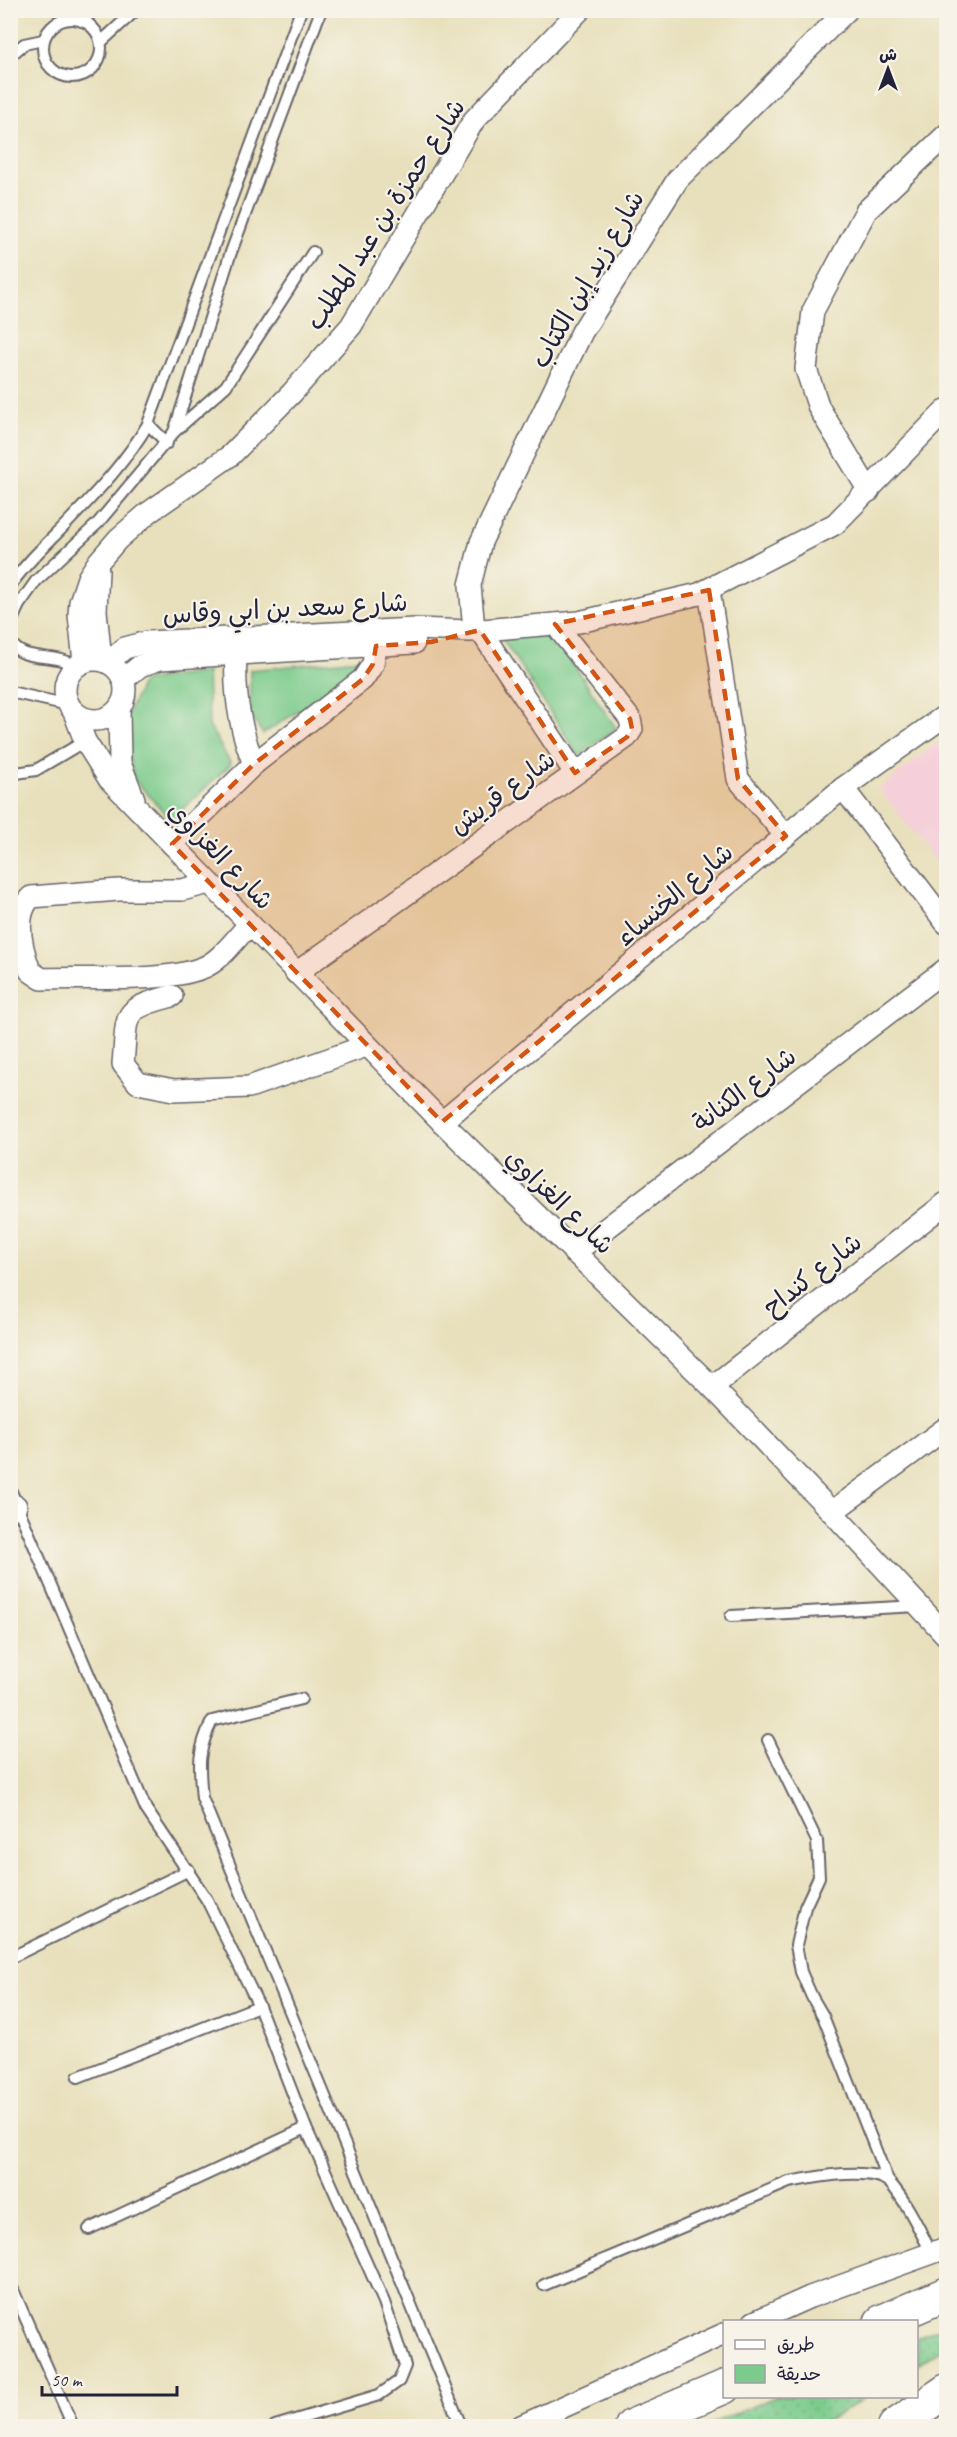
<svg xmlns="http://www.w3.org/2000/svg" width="957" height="2437" viewBox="0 0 957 2437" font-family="Caveat,'Playpen Sans Arabic',sans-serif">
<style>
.built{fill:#f5cfd9}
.grass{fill:url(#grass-dots);stroke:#4f7664;stroke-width:1.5}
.green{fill:#7ccb8c;stroke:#4f7664;stroke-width:1.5}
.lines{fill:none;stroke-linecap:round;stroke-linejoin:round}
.service-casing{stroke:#676468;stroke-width:14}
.minor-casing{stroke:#676468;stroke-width:24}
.trunk-casing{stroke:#676468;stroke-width:36}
.motorway-casing{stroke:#676468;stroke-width:36}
.service{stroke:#fff;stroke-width:10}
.minor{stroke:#fff;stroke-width:21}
.trunk{stroke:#fff;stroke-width:33}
.motorway{stroke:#fff;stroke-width:33}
.marked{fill:#d45411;fill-opacity:0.2;stroke:#d45411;stroke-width:4.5;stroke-dasharray:12 8;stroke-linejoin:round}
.labels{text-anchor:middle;stroke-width:4.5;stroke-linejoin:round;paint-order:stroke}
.street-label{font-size:26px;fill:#22223b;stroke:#f7f3e8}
</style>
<defs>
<pattern id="grass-dots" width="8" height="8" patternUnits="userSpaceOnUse" patternTransform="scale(1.5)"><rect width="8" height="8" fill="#7ccb8c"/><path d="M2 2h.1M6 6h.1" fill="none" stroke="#6bae7a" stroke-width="1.8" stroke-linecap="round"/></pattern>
</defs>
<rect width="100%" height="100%" fill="#f7f3e8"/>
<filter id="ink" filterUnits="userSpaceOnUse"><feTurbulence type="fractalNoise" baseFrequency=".0167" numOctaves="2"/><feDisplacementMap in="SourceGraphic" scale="12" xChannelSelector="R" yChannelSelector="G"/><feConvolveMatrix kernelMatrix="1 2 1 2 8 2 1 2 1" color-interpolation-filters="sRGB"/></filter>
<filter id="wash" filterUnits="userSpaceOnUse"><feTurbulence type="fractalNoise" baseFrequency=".008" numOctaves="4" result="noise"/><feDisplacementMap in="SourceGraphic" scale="24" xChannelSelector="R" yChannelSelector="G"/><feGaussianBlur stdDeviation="1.35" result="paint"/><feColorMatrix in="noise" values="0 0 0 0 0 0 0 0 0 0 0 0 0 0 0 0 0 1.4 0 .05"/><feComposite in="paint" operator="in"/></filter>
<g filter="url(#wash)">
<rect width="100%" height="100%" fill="#e8e0bc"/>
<path class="built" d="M 946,736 L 946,874 L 879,789 Z"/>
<g class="grass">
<path d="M 946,2325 L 946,2346 L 917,2365 L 917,2337 Z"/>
<path d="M 777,2396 L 866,2396 L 866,2397 L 819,2426 L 706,2426 Z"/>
</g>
<g class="green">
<path d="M 551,631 L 616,728 L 579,756 L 499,634 Z"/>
<path d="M 358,659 L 358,672 L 263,734 L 250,715 L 250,670 Z"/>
<path d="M 207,672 L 209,726 L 231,764 L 171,820 L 134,779 L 123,724 L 143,681 Z"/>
</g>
</g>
<g filter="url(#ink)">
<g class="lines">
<g class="service-casing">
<g id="service">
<circle cx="72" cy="48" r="29"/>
<path d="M 82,21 L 94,10"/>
<path d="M 101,42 L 136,10"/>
<path d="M 10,56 L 24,44 L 43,40"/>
<path d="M 148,424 L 167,443"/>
<path d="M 174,432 L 226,386 L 313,252"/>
<path d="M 10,586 C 27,561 49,542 69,521 C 98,491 127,460 148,424 L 301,10"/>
<path d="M 10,624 L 19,605 L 36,581 L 98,523 L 174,432 L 230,255 L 321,10"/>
<path d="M 10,641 C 23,664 52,651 76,666"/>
<path d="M 10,692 L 69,705"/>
<path d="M 10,774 L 36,770 L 85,741"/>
<path d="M 10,1489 L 146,1809 L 207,1900 L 259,2006 L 306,2128 L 384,2302 L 405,2366 L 399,2381 L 379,2395 L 275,2426"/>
<path d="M 731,1616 L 918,1606"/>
<path d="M 301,1699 L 212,1721 C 197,1751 199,1766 202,1798 L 461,2426"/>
<path d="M 768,1740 L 817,1841 L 819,1877 L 805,1907 L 796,1945 L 801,1972 L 812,1997 L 823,2016 L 888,2181"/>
<path d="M 10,1958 L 189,1870"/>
<path d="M 78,2077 L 259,2006"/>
<path d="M 89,2229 L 306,2128"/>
<path d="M 10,2283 L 73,2426"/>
<path d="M 544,2285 L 789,2182 C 811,2178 872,2165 890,2183 C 907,2202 919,2229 931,2252"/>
</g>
</g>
<g class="minor-casing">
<g id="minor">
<path d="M 869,491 L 819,408 L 806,369 L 813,311 L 866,211 L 946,135"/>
<path d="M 98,571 L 96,611 L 101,660"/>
<path d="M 709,590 L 738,779 L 786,836"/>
<path d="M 474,630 L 470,585 L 481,542 L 582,332 L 678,179 L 847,10"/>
<path d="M 480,630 L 575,773"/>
<path d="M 236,655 C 234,694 239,728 254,764"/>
<circle cx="95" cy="690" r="30"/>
<path d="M 84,662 L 79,615 L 80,602 L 88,578 L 99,561 L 118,539 L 148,513 L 231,455 L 292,393 L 351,326 L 474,120 L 580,10"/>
<path d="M 108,662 L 125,648 L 147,642 L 415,629 L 470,631 L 579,622 L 699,594 L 835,524 L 946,410"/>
<path d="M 124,679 L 140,666 L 160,659 L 414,643"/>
<path d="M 119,709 L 120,763 L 134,799"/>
<path d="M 74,712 L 85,741 L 109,779 L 442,1122 L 712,1387 L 832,1512 L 946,1635"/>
<path d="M 843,788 L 946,923"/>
<path d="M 172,844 L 254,764 L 363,679 L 373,664 L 376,646"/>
<path d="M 209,883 L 182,890 L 119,890 L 31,897 C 13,915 22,949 30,971 L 42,979 C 85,977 164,983 202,968 C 220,962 236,938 249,925"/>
<path d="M 296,973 L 627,737 L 632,729 L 630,719 L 555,624"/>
<path d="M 172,996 C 119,1010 128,1013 123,1064 L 138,1083 L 174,1090 L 249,1087 L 366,1046"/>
<path d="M 442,1122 L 843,788 L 946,715"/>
<path d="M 574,1253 L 946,969"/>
<path d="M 712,1387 L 946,1203"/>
<path d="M 10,1510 L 16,1506"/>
<path d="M 832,1512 L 946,1428"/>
<path d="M 754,2322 L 810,2297 L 946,2248"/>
<path d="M 521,2426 L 724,2334"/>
</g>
</g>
<g class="trunk-casing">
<path id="trunk" d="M 895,2426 L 946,2391"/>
</g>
<g class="motorway-casing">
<g id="motorway">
<path d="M 881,2322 L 946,2294"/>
<path d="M 632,2426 L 724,2387"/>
</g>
</g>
<use href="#service" class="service"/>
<use href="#minor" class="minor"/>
<use href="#trunk" class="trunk"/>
<use href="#motorway" class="motorway"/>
</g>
</g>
<path class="marked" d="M 709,590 L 738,779 L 786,836 L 442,1122 L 172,844 L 254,764 L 363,679 L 373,664 L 376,646 L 431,642 L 480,630 L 575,773 L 627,737 L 632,729 L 630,719 L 555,624 Z"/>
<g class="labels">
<g class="street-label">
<text transform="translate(385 214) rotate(-57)" y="9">شارع حمزة بن عبد المطلب</text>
<text transform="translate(587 279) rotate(-60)" y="9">شارع زيد إبن الكتاب</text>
<text transform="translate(285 608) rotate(-3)" y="9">شارع سعد بن ابي وقاس</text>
<text transform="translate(502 792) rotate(-36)" y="9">شارع قريش</text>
<text transform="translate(221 855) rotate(46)" y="9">شارع الغزاوي</text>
<text transform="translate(674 894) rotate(-40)" y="9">شارع الخنساء</text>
<text transform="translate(744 1089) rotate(-37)" y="9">شارع الكنانة</text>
<text transform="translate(560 1201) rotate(44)" y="9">شارع الغزاوي</text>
<text transform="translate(812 1274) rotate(-38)" y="9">شارع كنداح</text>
</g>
</g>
<rect width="957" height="2437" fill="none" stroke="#f7f3e8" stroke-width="36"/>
<rect x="723" y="2320" width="195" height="78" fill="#f7f3e8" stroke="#a29fa3" stroke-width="1.5"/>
<rect x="735" y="2340" width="30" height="9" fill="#ffffff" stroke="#a29fa3" stroke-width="1.5"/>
<text x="777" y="2350" font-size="18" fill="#22223b">طريق</text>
<rect x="735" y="2365" width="30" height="18" fill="#7ccb8c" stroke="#a29fa3" stroke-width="1.5"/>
<text x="777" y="2380" font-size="18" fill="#22223b">حديقة</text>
<g transform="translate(888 69)" stroke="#f7f3e8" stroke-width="4.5" paint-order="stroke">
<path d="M0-4.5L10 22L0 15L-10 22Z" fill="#22223b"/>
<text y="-9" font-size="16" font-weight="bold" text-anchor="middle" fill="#22223b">ش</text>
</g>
<path d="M42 2386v9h135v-9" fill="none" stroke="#22223b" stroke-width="3"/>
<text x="51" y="2386" font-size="18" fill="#22223b" stroke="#f7f3e8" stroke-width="4.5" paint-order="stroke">50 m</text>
</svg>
